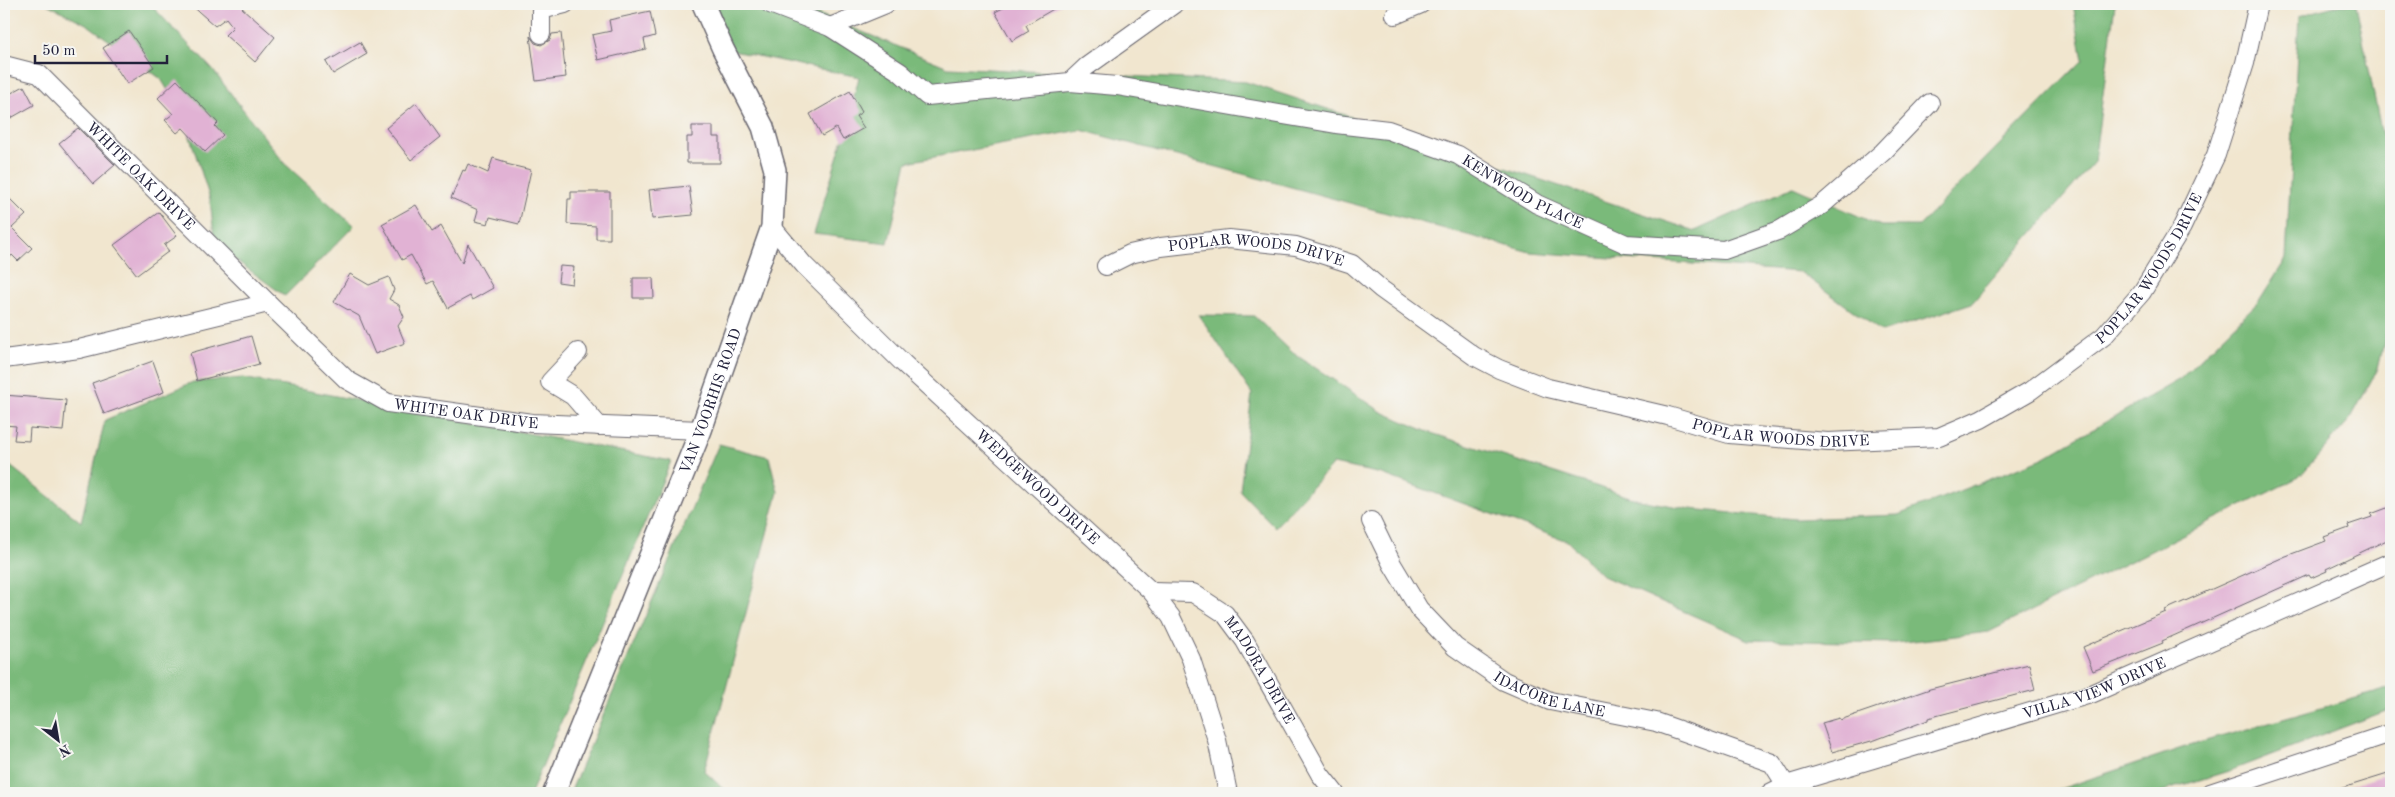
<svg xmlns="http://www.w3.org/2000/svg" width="2395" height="797" viewBox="0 0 2395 797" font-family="'Old Standard TT',serif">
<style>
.forest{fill:#7aba7a;stroke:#4e6e5a}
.building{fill:#e1b2d4}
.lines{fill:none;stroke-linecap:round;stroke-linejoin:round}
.minor-casing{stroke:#6a676f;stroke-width:20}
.tertiary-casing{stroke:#6a676f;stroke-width:24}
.minor{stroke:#fff;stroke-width:18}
.tertiary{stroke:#fff;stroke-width:21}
.labels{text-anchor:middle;stroke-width:4;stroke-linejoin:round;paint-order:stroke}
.street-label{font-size:15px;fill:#22223b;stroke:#f6f6f2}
</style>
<rect width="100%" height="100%" fill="#f6f6f2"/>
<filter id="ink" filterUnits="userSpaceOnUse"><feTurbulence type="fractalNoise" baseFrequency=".02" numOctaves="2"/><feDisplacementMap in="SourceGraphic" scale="10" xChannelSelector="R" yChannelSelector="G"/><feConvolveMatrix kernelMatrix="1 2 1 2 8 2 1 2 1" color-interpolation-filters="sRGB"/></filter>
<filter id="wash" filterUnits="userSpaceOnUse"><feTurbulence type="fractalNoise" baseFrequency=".0096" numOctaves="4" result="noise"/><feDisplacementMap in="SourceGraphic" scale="20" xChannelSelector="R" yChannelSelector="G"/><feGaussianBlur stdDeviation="1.12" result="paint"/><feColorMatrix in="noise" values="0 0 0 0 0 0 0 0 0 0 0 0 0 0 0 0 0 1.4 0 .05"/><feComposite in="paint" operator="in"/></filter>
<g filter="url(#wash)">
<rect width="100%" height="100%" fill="#f1e6cf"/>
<g class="forest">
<path d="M 47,4 L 150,4 L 212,69 L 285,164 L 354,226 L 285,296 L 215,245 L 210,199 L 183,115 L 161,79 L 88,25 Z"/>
<path d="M 716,4 L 794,4 L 948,67 L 1246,82 L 1695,231 L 1793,187 L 1881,226 L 1919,226 L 2083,60 L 2073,4 L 2115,4 L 2094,162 L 1972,303 L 1882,332 L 1800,272 L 1530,252 L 1081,130 L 907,162 L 888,243 L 814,234 L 845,132 L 859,77 L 723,49 Z"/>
<path d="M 2341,4 L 2356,4 L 2391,181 L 2391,313 L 2378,368 L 2351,418 L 2299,477 L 1989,632 L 1896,643 L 1749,640 L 1603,576 L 1567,541 L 1382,474 L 1333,464 L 1275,527 L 1240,491 L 1252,394 L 1199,315 L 1254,316 L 1293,353 L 1382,412 L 1428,432 L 1639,500 L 1690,509 L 1796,519 L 1898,515 L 2043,458 L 2180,379 L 2260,300 L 2286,259 L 2299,16 Z"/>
<path d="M 243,378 L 671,461 L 531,793 L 4,793 L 4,461 L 81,522 L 105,420 L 193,382 Z"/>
<path d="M 719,444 L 769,457 L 778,492 L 704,771 L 728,793 L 570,793 Z"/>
<path d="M 2391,688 L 2391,709 L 2232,770 L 2157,793 L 2048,793 L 2182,748 Z"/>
</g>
<g id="blocks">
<g class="building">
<path d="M 190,4 L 248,4 L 242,8 L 275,37 L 255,62 L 225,35 L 233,27 L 226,18 L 215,26 Z"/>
<path d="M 1011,4 L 1062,4 L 1026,25 L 1029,31 L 1012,41 L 995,12 Z"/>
<path d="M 650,11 L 655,36 L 644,39 L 646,49 L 598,60 L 592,35 L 611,31 L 609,20 Z"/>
<path d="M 129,31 L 154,67 L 127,84 L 103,48 Z"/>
<path d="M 561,33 L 566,77 L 536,81 L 530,36 L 535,43 L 541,45 L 550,40 L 552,34 Z"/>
<path d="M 360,42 L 367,54 L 333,74 L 326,62 Z"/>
<path d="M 177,80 L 218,123 L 215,126 L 223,135 L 205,152 L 183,128 L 177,133 L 165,120 L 173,114 L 158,98 Z"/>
<path d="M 24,86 L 34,105 L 4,122 L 4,97 Z"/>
<path d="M 850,91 L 862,112 L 856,116 L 864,128 L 843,140 L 836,128 L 822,136 L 810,114 Z"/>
<path d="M 416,103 L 440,137 L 411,160 L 386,128 Z"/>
<path d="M 692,126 L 713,126 L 713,137 L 720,137 L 720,163 L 687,163 L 687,137 L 692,137 Z"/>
<path d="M 78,128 L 115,165 L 93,184 L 59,143 Z"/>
<path d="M 493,158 L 506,162 L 506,164 L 531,170 L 519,224 L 490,217 L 488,224 L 475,221 L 478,210 L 451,198 L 463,170 L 465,171 L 468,164 L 488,173 Z"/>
<path d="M 689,186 L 693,215 L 652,219 L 649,190 Z"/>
<path d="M 571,192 L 610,192 L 610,239 L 596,239 L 596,226 L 567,224 L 568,199 L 571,199 Z"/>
<path d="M 4,193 L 26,215 L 12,228 L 32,248 L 18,261 L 12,255 L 4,264 Z"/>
<path d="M 416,205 L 432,232 L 441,226 L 462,263 L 468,244 L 493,288 L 472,300 L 470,296 L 448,308 L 433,281 L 427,284 L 411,255 L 402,260 L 382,224 Z"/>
<path d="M 159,212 L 177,236 L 164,245 L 169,251 L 137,275 L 114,245 Z"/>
<path d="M 560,266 L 574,267 L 572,284 L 558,282 Z"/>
<path d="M 350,274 L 369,285 L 389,277 L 394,290 L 389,299 L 399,305 L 404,317 L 398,326 L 405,343 L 375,354 L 359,316 L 334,302 Z"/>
<path d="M 633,278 L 653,278 L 654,298 L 633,298 Z"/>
<path d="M 251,336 L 259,364 L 197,381 L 190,353 Z"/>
<path d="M 153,361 L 164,392 L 104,414 L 92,383 Z"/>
<path d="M 4,395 L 66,400 L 63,431 L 30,428 L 29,441 L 14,440 L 16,426 L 4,425 Z"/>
<path d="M 2387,508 L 2391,519 L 2391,538 L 2326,569 L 2327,571 L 2311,578 L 2309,575 L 2162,641 L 2163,643 L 2093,671 L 2083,647 L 2166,612 L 2165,610 L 2286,556 L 2326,541 L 2324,537 L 2349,528 L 2348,525 L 2372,517 L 2371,514 Z"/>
<path d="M 2029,664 L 2035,690 L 1928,718 L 1928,720 L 1875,740 L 1832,752 L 1822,723 L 1839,718 L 1840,720 L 1930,689 Z"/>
<path d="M 2391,773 L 2391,793 L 2337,793 L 2336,790 Z"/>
</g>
</g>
</g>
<g filter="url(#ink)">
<use href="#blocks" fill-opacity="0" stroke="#6a676f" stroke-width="1"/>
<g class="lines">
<g class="minor-casing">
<g id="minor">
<path id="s1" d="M 770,4 L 830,27 L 900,72 L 927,96 L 1070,82 L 1117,86 L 1336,124 L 1388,130 L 1458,155 L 1537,204 L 1626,244 L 1724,250 L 1780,230 L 1822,205 L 1883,152 L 1930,103"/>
<path d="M 1395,15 L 1421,4"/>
<path d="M 830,27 L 886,4"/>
<path d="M 541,34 L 541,10 L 565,4"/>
<path id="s2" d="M 4,65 L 39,74 L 268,303 L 79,349 L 4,359"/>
<path d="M 1070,82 L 1086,67 L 1174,4"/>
<path id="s3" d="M 772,227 L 804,265 L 903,363 L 1152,592 L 1171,617 L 1191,659 L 1217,740 L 1228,793"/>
<path id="s4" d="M 1106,266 L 1130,254 L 1161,247 L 1229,239 L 1296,246 L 1352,264 L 1381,289 L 1474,356 L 1499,369 L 1548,388 L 1668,416 L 1729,434 L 1828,442 L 1939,437 L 1981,419 L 2030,391 L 2104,336 L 2142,292 L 2182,227 L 2216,155 L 2245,63 L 2258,4"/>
<path id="s5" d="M 268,303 L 347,380 L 388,403 L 532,423 L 701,430"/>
<path d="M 578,352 L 550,382 L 573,396 L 599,426"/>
<path id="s6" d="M 1371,521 L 1392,564 L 1419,609 L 1455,647 L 1504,681 L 1550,701 L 1656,722 L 1772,763 L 1786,785"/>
<path id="s7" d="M 1152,592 L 1193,593 L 1225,614 L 1245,641 L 1320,774 L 1335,793"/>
<path id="s8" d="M 1770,793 L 1786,785 L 2091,694 L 2391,562"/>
<path d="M 2210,793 L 2391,733"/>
</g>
</g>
<g class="tertiary-casing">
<g id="tertiary">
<path id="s9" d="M 554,793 L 701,430 L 772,227 L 775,170 L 763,127 L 723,49 L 703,4"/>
</g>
</g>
<use href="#minor" class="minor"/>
<use href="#tertiary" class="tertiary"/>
</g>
</g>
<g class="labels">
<g class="street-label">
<text dy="5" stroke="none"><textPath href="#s2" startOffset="180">WHITE OAK DRIVE</textPath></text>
<text dy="5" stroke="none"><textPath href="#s1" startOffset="798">KENWOOD PLACE</textPath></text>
<text dy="5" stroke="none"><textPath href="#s4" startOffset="155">POPLAR WOODS DRIVE</textPath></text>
<text dy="5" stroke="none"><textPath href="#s4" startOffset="1160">POPLAR WOODS DRIVE</textPath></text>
<text dy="5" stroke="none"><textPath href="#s9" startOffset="422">VAN VOORHIS ROAD</textPath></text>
<text dy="5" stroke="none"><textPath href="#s5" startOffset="236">WHITE OAK DRIVE</textPath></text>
<text dy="5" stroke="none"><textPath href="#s4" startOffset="725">POPLAR WOODS DRIVE</textPath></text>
<text dy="5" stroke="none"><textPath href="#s3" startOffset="372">WEDGEWOOD DRIVE</textPath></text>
<text dy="5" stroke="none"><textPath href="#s7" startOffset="145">MADORA DRIVE</textPath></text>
<text dy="5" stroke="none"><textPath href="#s8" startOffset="341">VILLA VIEW DRIVE</textPath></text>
<text dy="5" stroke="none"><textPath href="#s6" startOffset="260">IDACORE LANE</textPath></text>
</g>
</g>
<rect width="2395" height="797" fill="none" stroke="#f6f6f2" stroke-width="20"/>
<g transform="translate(58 740) rotate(149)" stroke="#f6f6f2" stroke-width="4" paint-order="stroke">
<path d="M0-4L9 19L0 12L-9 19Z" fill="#22223b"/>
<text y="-8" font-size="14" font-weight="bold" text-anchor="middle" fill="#22223b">N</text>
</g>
<path d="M35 55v8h132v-8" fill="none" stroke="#22223b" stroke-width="2.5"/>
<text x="42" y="55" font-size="15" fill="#22223b" stroke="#f6f6f2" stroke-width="4" paint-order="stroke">50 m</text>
</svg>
